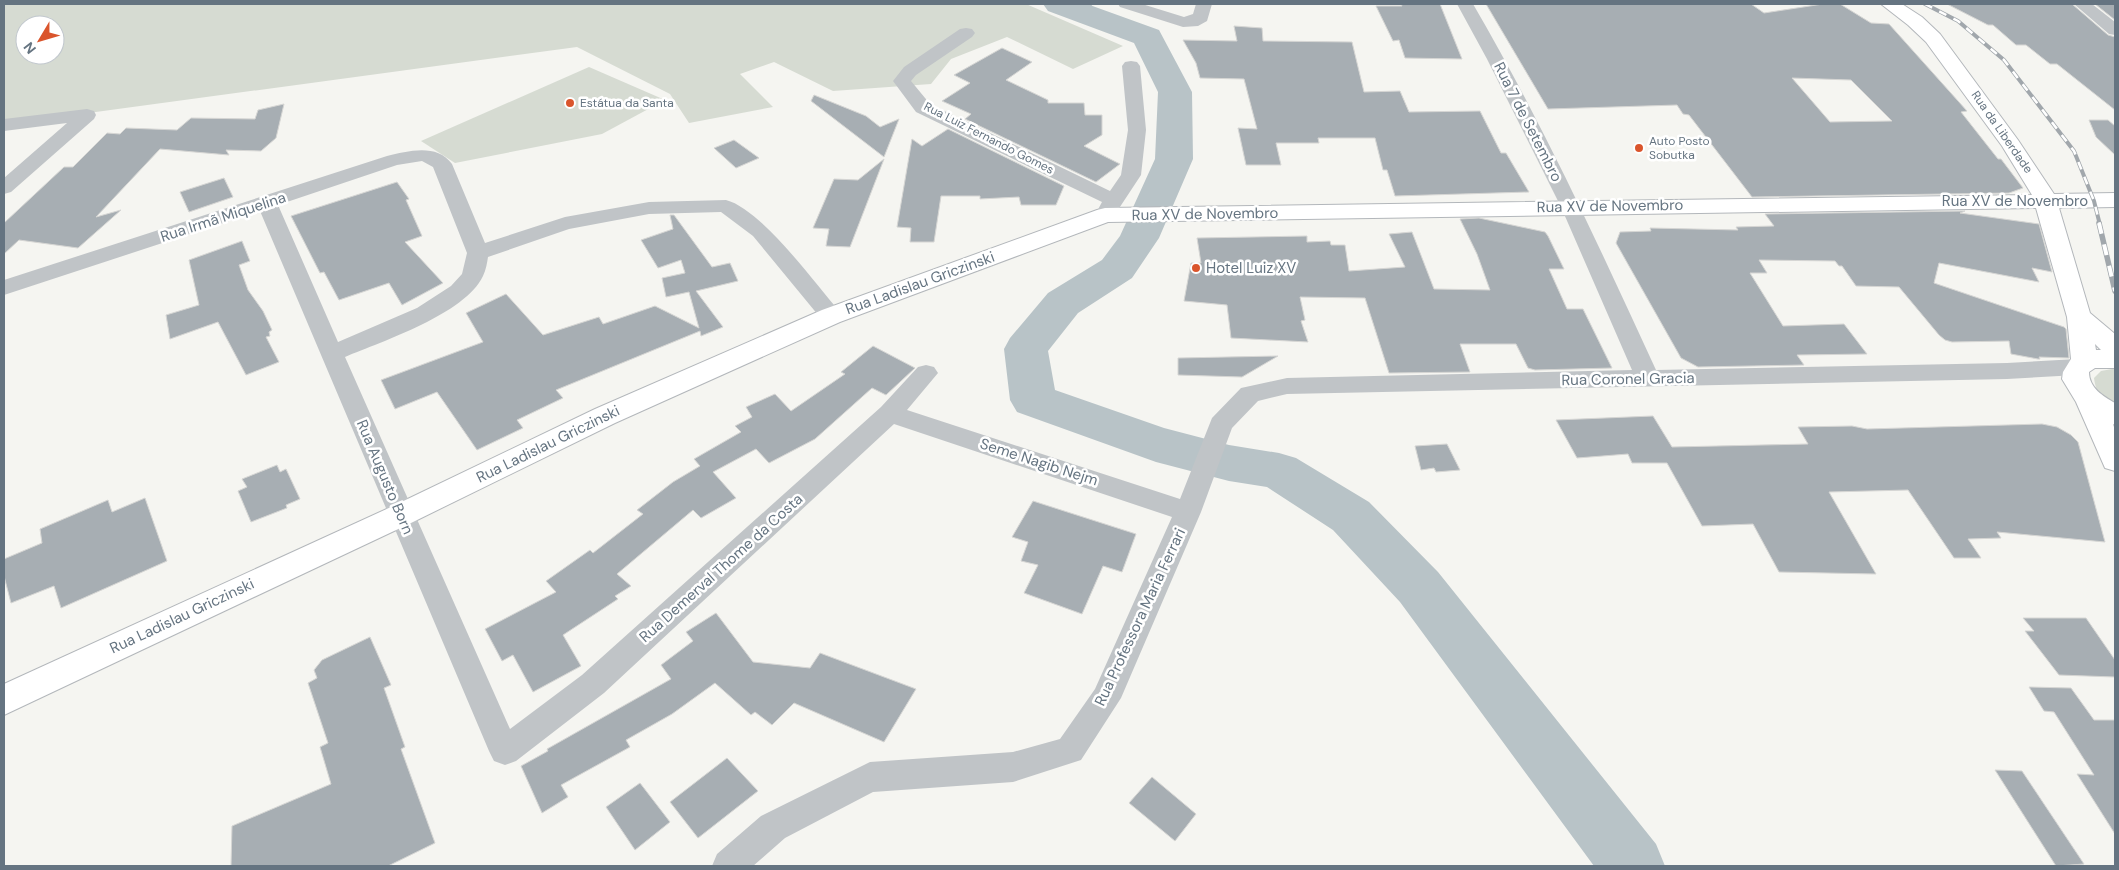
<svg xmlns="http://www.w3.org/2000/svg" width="2119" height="870" viewBox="0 0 2119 870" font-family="'DM Sans',sans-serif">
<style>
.green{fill:#d6dbd2;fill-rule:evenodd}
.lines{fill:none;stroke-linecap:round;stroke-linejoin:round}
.canal{fill:#b8c3c7;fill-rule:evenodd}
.river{fill:#b8c3c7;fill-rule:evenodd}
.building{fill:#a7aeb3;stroke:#d6d6d4;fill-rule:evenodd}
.secondary-casing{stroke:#b3b7bb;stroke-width:2}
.street{fill:#c0c4c7;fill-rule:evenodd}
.secondary{fill:#fff;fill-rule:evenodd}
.rail-far1-casing{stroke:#a1a7ac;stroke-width:4}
.rail-casing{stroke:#a1a7ac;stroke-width:5.5}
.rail-far1{stroke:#fff;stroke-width:2.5;stroke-dasharray:8;stroke-linecap:butt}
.rail{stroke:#fff;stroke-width:4;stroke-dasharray:11;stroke-linecap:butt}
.poi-dot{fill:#da552c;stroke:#fff;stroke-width:2}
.labels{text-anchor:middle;stroke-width:5;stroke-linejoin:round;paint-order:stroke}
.far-poi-label{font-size:12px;fill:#657481;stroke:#fff;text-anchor:start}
.far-street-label{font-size:12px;fill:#657481;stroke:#fff}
.street-label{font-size:15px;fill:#657481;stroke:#fff}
.poi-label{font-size:15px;fill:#657481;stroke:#fff;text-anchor:start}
</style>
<rect width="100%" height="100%" fill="#f5f5f1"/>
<g class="green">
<path d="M 4,4 L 1026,4 L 1123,46 L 1073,69 L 1007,37 L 951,59 L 931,84 L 833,91 L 774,62 L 740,74 L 773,107 L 689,123 L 670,94 L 577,47 L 81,114 L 4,122 ZM 25,25 L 55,25 L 55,55 L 25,55 Z"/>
<path d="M 589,67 L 665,100 L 602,134 L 455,163 L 421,141 Z"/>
<path d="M 2112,369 L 2115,369 L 2115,408 C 2102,400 2096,394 2094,378 L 2101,371 Z"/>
</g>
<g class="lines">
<path class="canal" d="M 1072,4 L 1093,4 C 1087,13 1078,16 1069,14 L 1066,10 Z"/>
<path class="river" d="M 1043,4 L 1087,4 L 1159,30 L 1192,92 L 1193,159 L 1159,238 L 1132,278 L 1078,313 L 1048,351 L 1055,390 L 1164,428 L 1229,445 L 1279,453 L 1296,458 L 1369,502 L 1438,572 L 1656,844 L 1665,866 L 1594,866 L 1400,602 L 1333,530 L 1267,487 L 1229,481 L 1156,462 L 1017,412 L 1010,400 L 1004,349 L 1010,338 L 1048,293 L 1102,260 L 1120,236 L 1155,159 L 1158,92 L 1134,43 L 1048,11 Z"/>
</g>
<g class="building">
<path d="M 1401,4 L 1440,4 L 1462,59 L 1405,58 L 1399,40 L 1393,41 L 1376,6 L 1402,6 Z"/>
<path d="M 1486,4 L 1751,4 L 1764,13 L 1823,4 L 1840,4 L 1871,23 L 1889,24 L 1967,111 L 1961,112 L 1998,159 L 2001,159 L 2023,188 L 2009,193 L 1752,197 L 1689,115 L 1683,114 L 1677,105 L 1548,109 ZM 1792,78 L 1851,80 L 1892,121 L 1830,122 Z"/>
<path d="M 1947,4 L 2072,4 L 2108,35 L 2115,37 L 2115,110 L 2057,64 L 2050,64 L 2026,45 L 2016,45 L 1993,25 L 1988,25 Z"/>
<path d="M 2095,4 L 2115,4 L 2115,20 Z"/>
<path d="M 1234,26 L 1262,28 L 1263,41 L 1352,42 L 1364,92 L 1400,91 L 1409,112 L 1480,111 L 1501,153 L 1506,153 L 1529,192 L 1395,196 L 1387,170 L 1383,170 L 1375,138 L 1318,138 L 1319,143 L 1276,143 L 1281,165 L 1246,165 L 1238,128 L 1257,129 L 1244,79 L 1200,78 L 1196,63 L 1183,40 L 1237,41 Z"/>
<path d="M 1002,48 L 1032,62 L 1006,80 L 1048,100 L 1048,103 L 1084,103 L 1085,115 L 1102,115 L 1102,135 L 1084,146 L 1120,164 L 1096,182 L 965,119 L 971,114 L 942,101 L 970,83 L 954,75 Z"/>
<path d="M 814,95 L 866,116 L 880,127 L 899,119 L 884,157 L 811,101 Z"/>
<path d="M 284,104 L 276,138 L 261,151 L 226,150 L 229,155 L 160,149 L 96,217 L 121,210 L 78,248 L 19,240 L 4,254 L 4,223 L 64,167 L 73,167 L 107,133 L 120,134 L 126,128 L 177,130 L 191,118 L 255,119 L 258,110 Z"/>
<path d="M 2089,120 L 2108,120 L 2115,126 L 2115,155 L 2096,137 Z"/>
<path d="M 948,129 L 1064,186 L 1056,205 L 1021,205 L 1019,197 L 980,199 L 980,196 L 941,196 L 934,242 L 910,242 L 911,228 L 897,227 L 912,139 L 922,146 Z"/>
<path d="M 734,140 L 759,158 L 736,168 L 714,148 Z"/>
<path d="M 884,159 L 850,247 L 826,246 L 829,229 L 813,228 L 834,179 L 858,180 Z"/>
<path d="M 224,178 L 233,197 L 189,212 L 180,192 Z"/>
<path d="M 397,182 L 409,199 L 406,200 L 422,236 L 405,242 L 443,283 L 402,305 L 389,283 L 339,300 L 324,272 L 320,273 L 291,216 Z"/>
<path d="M 1965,211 L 1960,213 L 2039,224 L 2052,272 L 2032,268 L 2039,282 L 1939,263 L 1934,283 L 2064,327 L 2066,329 L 2069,358 L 2039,357 L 2040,359 L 2038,359 L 2011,354 L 2009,341 L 1952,342 L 1945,340 L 1939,335 L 1899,287 L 1856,286 L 1842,266 L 1839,266 L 1835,261 L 1759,260 L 1767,273 L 1750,273 L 1783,326 L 1844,324 L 1867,354 L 1797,355 L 1804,365 L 1698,367 L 1681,358 L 1616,243 L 1620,232 L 1651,231 L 1650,228 L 1738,230 L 1736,227 L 1774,226 L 1765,214 Z"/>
<path d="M 670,215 L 674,215 L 712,267 L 730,263 L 738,281 L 696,291 L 723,327 L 701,336 L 700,331 L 556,390 L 563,398 L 517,420 L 523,428 L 477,450 L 437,392 L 395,409 L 381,380 L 483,342 L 466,313 L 506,294 L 543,335 L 599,317 L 603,324 L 655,306 L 699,328 L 689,292 L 666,297 L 662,278 L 685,273 L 681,260 L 658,268 L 641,240 L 673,229 Z"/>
<path d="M 1479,218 L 1545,232 L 1548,236 L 1564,269 L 1549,269 L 1567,309 L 1583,309 L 1612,368 L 1535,370 L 1528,368 L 1516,344 L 1460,344 L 1470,372 L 1389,373 L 1365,298 L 1300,297 L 1305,320 L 1301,321 L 1308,342 L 1231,338 L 1227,305 L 1184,301 L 1191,263 L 1201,263 L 1197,238 L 1307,236 L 1307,242 L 1330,241 L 1331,245 L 1345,245 L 1349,271 L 1405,267 L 1389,234 L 1412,232 L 1434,289 L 1490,290 L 1477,254 L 1460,219 Z"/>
<path d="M 242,241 L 250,261 L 239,265 L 248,290 L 263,311 L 272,330 L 269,332 L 270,336 L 266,337 L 279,362 L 246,375 L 218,322 L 170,339 L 166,315 L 199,305 L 189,260 Z"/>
<path d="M 873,346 L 915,368 L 886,395 L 872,388 L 815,439 L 769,463 L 756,449 L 713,472 L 736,498 L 701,518 L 693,510 L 617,574 L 631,586 L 615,596 L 618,599 L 563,635 L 581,666 L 533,692 L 513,655 L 502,661 L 485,629 L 556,592 L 546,581 L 590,550 L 593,553 L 643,514 L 637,510 L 673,482 L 700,466 L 694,459 L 741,432 L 735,426 L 752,417 L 746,407 L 775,394 L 791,411 L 845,374 L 841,372 Z"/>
<path d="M 1278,356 L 1242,377 L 1178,375 L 1178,358 Z"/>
<path d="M 1653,416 L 1672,447 L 1808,444 L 1798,427 L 1852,426 L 1867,429 L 2042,424 L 2057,427 L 2071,435 L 2078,442 L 2105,542 L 1997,532 L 2001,538 L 1968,539 L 1981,558 L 1954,558 L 1908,490 L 1829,492 L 1876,574 L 1779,572 L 1753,524 L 1702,526 L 1667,463 L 1632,463 L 1628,454 L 1577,458 L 1556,420 Z"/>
<path d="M 1447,444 L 1460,470 L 1436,472 L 1434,468 L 1421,470 L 1415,446 Z"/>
<path d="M 277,465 L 280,472 L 286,469 L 300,499 L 286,505 L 287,508 L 251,522 L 238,491 L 247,487 L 242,479 Z"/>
<path d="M 145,498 L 167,561 L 61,608 L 54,586 L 11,603 L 4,576 L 4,559 L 42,543 L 40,529 L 108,500 L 112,512 Z"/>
<path d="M 1033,501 L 1136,534 L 1122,572 L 1103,566 L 1082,614 L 1024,593 L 1038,565 L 1021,561 L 1028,542 L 1012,537 Z"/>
<path d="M 716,613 L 753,662 L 810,668 L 820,653 L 916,689 L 884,742 L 794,703 L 772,725 L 755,712 L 751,715 L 715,683 L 672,714 L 626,740 L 630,747 L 561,785 L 568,797 L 542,813 L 521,766 L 548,751 L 547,749 L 671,679 L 661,665 L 693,641 L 686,632 Z"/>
<path d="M 2023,618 L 2086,618 L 2115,660 L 2115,677 L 2059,675 L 2025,631 L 2034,631 Z"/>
<path d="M 370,637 L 391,685 L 384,688 L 405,747 L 401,749 L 435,843 L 388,866 L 231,866 L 232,826 L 331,784 L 320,747 L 328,743 L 308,683 L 317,678 L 314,670 L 322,660 Z"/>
<path d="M 2029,687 L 2071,688 L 2094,720 L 2115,720 L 2115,834 L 2077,774 L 2094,775 L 2054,712 L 2044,711 Z"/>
<path d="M 727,758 L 758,791 L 698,838 L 670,802 Z"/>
<path d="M 1995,770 L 2022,771 L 2084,864 L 2056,866 Z"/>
<path d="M 1152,777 L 1196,814 L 1175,841 L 1129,803 Z"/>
<path d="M 640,783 L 670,822 L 635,850 L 606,807 Z"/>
</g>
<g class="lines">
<g class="secondary-casing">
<path id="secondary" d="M 1881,4 L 1902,4 L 1922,17 L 1940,34 L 2018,140 L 2054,194 L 2115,193 L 2115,207 L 2059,208 L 2090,313 L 2115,334 L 2115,368 L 2095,368 L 2089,372 C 2089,388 2103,396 2115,403 L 2115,425 L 2113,424 L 2115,430 L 2115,471 L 2105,468 L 2076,402 L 2062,379 L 2063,372 L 2071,359 L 2067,317 L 2036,208 L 1108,222 L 840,322 L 615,423 L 411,523 L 4,715 L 4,684 L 391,507 L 595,409 L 822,310 L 1097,210 L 1105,208 L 2032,195 L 2002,146 L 1926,42 L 1908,25 ZM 2095,344 L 2101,350 L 2096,350 Z"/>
</g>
<g class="street">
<path d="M 1118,4 L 1142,4 L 1184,17 L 1193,14 L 1196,4 L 1212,4 L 1207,21 L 1198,26 L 1183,27 L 1120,7 Z"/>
<path d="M 1457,4 L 1473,4 C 1542,122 1599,246 1656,370 L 2007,363 L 2077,359 L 2085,361 L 2089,367 L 2085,373 L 2077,375 L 2007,379 L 1287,394 L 1258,401 L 1232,428 L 1201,512 L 1121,698 L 1081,760 L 1013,782 L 873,792 L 785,838 L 753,866 L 712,866 L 717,854 L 761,816 L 870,762 L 1013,752 L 1060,739 L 1095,689 L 1172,517 L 894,424 L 604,693 L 516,761 L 505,765 L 494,761 L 489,751 L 260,211 L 4,295 L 4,280 L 387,156 C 408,151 437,143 452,164 L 485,243 L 565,217 L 649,202 L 726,200 C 761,209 814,282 839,311 L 842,316 L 839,321 L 831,324 L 823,321 L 753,236 L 721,212 L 649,214 L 569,229 L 488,257 C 487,263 486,270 483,276 C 465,314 383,341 345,357 L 510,729 L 582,675 L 881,407 L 918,367 L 926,365 L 934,367 L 938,373 L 907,410 L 1180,499 L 1212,418 L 1241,388 L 1287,378 L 1632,370 L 1561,207 L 1487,59 ZM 422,161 L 433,167 L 467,253 L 462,274 L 451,286 L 417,308 L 338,342 L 278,205 L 397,165 Z"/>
<path d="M 2074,4 L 2092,4 L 2115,22 L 2115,35 L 2109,34 Z"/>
<path d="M 966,28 L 972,29 L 975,33 L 972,37 L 916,75 L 911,81 L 930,104 L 1110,191 L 1121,175 L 1128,130 L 1122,66 L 1125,62 L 1131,61 L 1137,62 L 1140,66 L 1146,130 L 1141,175 L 1112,219 L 1105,221 L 1098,219 L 1095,215 L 1102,202 L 916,112 L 896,85 L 893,81 L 904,67 L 960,29 Z"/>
<path d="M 87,109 L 94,111 L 96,115 L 94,119 L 11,192 L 4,194 L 4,178 L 67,123 L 4,131 L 4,119 Z"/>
</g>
<use href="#secondary" class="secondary"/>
<g class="rail-far1-casing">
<path id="rail-far1" d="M 1925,4 L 1958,21 L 2004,60 L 2074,151 L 2094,201 L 2100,225"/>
</g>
<g class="rail-casing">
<path id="rail" d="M 2099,223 L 2115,291"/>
</g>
<use href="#rail-far1" class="rail-far1"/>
<use href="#rail" class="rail"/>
</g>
<g class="poi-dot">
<circle cx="570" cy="103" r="5"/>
<circle cx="1639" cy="148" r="5"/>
<circle cx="1196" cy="268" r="5"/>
</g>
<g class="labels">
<g class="far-poi-label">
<text x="580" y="107">Estátua da Santa</text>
<text x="1649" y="145">Auto Posto<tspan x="1649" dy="14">Sobutka</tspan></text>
</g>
<g class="far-street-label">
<text transform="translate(2002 132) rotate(55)" y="4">Rua da Liberdade</text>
<text transform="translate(989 138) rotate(27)" y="4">Rua Luiz Fernando Gomes</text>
</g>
<g class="street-label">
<text transform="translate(1528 122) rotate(63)" y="5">Rua 7 de Setembro</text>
<text x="2015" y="206">Rua XV de Novembro</text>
<text transform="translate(1610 206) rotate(-1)" y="5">Rua XV de Novembro</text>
<text transform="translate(1205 214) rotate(-1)" y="5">Rua XV de Novembro</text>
<text transform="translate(223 217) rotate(-18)" y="5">Rua Irmã Miquelina</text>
<text transform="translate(920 283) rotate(-20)" y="5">Rua Ladislau Griczinski</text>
<text transform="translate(1628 379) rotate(-1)" y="5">Rua Coronel Gracia</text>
<text transform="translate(548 444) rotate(-26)" y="5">Rua Ladislau Griczinski</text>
<text transform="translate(1039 462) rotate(18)" y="5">Seme Nagib Nejm</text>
<text transform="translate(385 477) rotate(67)" y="5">Rua Augusto Born</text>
<text transform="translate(721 568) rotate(-42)" y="5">Rua Demerval Thome da Costa</text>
<text transform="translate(182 616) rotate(-25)" y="5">Rua Ladislau Griczinski</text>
<text transform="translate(1140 617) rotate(-65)" y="5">Rua Professora Maria Ferrari</text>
</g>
<g class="poi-label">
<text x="1206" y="273">Hotel Luiz XV</text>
</g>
</g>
<rect width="2119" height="870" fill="none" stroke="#657481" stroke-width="10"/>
<g transform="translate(40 40) rotate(232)"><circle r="24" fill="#ffffff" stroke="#c1c7cd"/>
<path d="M0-4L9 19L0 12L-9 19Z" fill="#da552c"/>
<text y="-8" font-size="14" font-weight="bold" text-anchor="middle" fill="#657481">N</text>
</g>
</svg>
